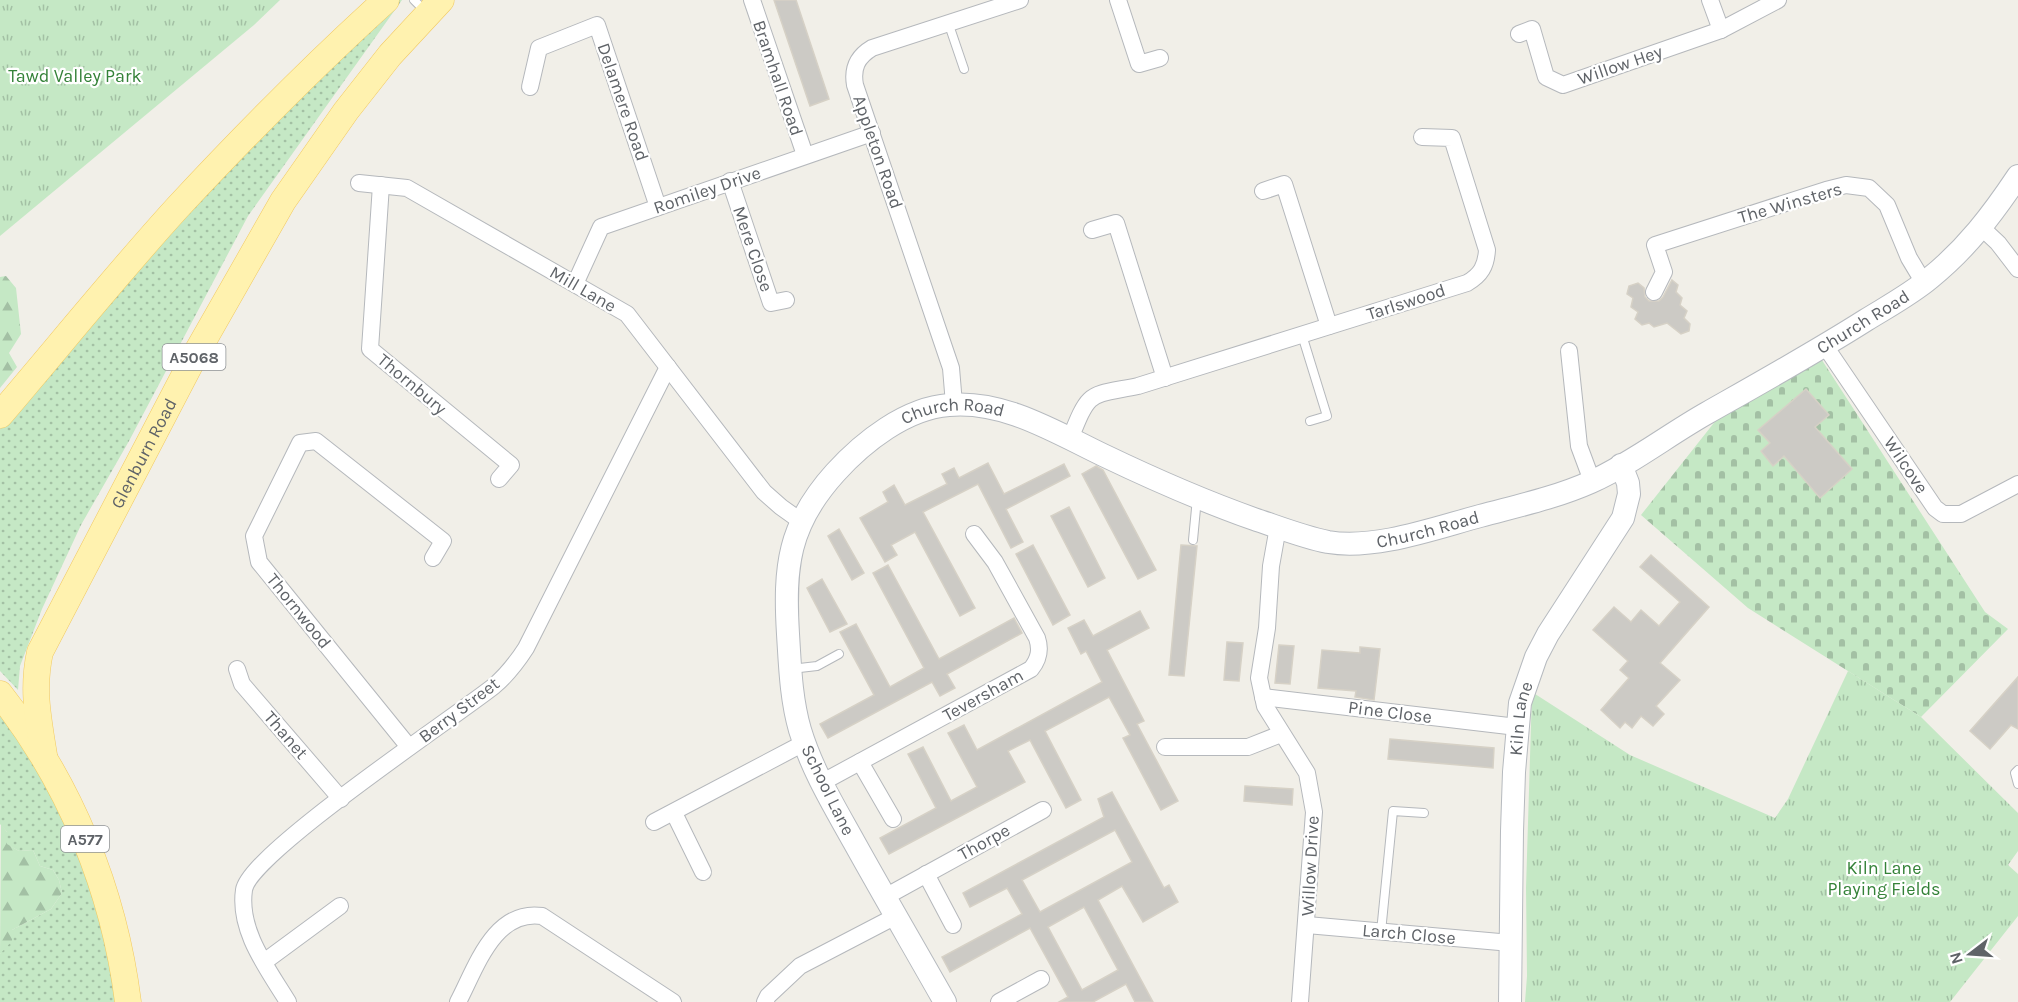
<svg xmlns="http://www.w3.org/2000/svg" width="2018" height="1002" viewBox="0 0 2018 1002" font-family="Karla,sans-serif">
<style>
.grass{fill:url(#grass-dots)}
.forest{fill:url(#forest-firs)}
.cemetery{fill:url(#cemetery-stones)}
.park{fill:url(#park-tufts)}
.building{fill:#cccac5;stroke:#d6d1c6;stroke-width:1.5;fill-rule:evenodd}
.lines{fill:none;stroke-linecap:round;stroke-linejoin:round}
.lane-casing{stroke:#b5b8bc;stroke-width:10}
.street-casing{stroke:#b5b8bc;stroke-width:18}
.secondary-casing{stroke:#b6babf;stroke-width:24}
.primary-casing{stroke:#f2c960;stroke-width:27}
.lane{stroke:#fff;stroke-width:8}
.street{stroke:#fff;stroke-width:16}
.secondary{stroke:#fff;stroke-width:22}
.primary{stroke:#fff2af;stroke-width:26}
.labels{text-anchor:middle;stroke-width:4.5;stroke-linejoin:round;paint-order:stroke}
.shield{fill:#fff;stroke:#8f9295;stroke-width:1.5}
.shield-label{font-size:16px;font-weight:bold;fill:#5f6368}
.street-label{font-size:18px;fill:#5f6368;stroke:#fff}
.park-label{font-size:18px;fill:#348238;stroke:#fff}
</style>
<defs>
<pattern id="grass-dots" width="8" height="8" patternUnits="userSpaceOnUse" patternTransform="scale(1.5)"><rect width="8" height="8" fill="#c5e8c5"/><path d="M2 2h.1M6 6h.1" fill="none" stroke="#a3c0a4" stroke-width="1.8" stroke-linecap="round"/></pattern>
<pattern id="forest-firs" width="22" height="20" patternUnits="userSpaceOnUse" patternTransform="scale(1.5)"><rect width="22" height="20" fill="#c5e8c5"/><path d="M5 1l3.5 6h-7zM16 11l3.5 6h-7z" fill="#a3c0a4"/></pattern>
<pattern id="cemetery-stones" width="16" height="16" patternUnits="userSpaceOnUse" patternTransform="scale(1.5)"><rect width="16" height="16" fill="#c5e8c5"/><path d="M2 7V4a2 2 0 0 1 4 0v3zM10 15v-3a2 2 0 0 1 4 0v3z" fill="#a3c0a4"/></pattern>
<pattern id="park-tufts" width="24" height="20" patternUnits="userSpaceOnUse" patternTransform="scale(1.5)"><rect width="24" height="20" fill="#c5e8c5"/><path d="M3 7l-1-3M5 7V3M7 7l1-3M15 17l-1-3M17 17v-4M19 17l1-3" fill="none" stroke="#a3c0a4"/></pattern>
</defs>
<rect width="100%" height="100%" fill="#f1efe8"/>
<g class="grass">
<path d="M 396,0 L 402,0 L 248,216 L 129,441 L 81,525 L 42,609 L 20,666 L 18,690 L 0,671 L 0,429 L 177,223 Z"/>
<path d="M 0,714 C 47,777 82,849 102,925 C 109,950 112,976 117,1002 L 0,1002 L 0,954 L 12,930 L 51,909 L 62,893 L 59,880 L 53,870 L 40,866 L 33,850 L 19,851 L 6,844 L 7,832 L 0,824 Z"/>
</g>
<g class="forest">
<path d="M 6,276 L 16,288 L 21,334 L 9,353 L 17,367 L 0,388 L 0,277 Z"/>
<path d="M 1,824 L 7,832 L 7,844 L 19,851 L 33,850 L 40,866 L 53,870 L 59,880 L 62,893 L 51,909 L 12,930 L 12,941 L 0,954 Z"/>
</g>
<path class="cemetery" d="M 1818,354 L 1985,612 L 2008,629 L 1921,717 L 1748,608 L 1641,515 L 1717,419 Z"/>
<g class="park">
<path d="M 0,0 L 280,0 L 254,25 L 0,236 Z"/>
<path d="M 1848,671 L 1921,717 L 2018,813 L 2018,851 L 2008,865 L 2018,874 L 2018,916 L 1950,1002 L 1525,1002 L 1527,976 L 1526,888 L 1532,692 L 1630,755 L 1775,818 L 1788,799 Z"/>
</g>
<g class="building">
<path d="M 774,0 L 796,0 L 829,99 L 810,106 Z"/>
<path d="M 1672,280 L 1678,285 L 1676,292 L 1682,298 L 1680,305 L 1687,311 L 1684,318 L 1690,324 L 1689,331 L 1681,334 L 1667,323 L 1654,327 L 1649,323 L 1642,325 L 1635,319 L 1638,312 L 1631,307 L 1633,298 L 1627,294 L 1629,286 L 1638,283 L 1644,288 L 1645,297 L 1649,301 L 1659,301 L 1663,297 Z"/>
<path d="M 1806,389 L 1829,415 L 1815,427 L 1852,469 L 1820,498 L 1784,456 L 1773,466 L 1761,451 L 1770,443 L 1758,430 Z"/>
<path d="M 988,463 L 1004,494 L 1064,464 L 1070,476 L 1006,509 L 1023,542 L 1011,548 L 978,484 L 923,512 L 975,608 L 960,616 L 915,532 L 891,545 L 897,555 L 885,562 L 860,518 L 888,502 L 883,492 L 894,485 L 905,505 L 947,484 L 942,474 L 954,468 L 959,478 Z"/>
<path d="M 1096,466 L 1103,470 L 1156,570 L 1138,579 L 1082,474 Z"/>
<path d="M 1069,507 L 1105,578 L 1088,587 L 1051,516 Z"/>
<path d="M 839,529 L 864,573 L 852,580 L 828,536 Z"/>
<path d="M 1033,545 L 1070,615 L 1053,625 L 1016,554 Z"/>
<path d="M 1181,545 L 1197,546 L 1184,676 L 1169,675 Z"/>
<path d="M 1651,555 L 1709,607 L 1660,663 L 1680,680 L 1656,706 L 1664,714 L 1653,726 L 1641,716 L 1632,728 L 1625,722 L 1620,728 L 1601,710 L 1629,678 L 1620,670 L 1628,661 L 1593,630 L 1614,607 L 1631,622 L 1641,610 L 1659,626 L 1680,602 L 1640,567 Z"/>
<path d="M 888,565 L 939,659 L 1014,618 L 1022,633 L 947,674 L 955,688 L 940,696 L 932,682 L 828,738 L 820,724 L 874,695 L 840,632 L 856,624 L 890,687 L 924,668 L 873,573 Z"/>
<path d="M 822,579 L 847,624 L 830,632 L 807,588 Z"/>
<path d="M 1140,611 L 1149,628 L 1107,650 L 1144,721 L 1137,724 L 1178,801 L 1161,810 L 1123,738 L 1130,735 L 1109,697 L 1045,731 L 1081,800 L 1066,808 L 1030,740 L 1008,751 L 1025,782 L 889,854 L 880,838 L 936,808 L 908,754 L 923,747 L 951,801 L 977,787 L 948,733 L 964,725 L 977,750 L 1102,682 L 1086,651 L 1081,654 L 1068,628 L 1084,620 L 1093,636 Z"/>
<path d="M 1227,642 L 1243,643 L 1239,681 L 1224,680 Z"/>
<path d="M 1279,645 L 1294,646 L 1290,684 L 1275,683 Z"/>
<path d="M 1360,647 L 1380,649 L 1374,700 L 1355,697 L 1356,691 L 1318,688 L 1322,650 L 1360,653 Z"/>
<path d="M 2018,677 L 2018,729 L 2011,725 L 1990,749 L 1970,731 Z"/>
<path d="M 1390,739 L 1494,748 L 1493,768 L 1388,759 Z"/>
<path d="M 1245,786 L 1293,789 L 1292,805 L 1244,801 Z"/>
<path d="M 1112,792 L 1164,888 L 1169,885 L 1178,902 L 1143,922 L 1122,886 L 1098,900 L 1153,1002 L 1135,1002 L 1126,984 L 1093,1002 L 1059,1002 L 1068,997 L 1030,928 L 950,972 L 942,957 L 1022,914 L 1007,888 L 970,907 L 963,893 L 1104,817 L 1098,799 ZM 1115,830 L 1132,862 L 1040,912 L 1022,880 ZM 1084,907 L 1118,970 L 1082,990 L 1048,927 Z"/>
</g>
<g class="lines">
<g class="lane-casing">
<g id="lane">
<path d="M 414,0 L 425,11"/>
<path d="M 948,22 L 964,69"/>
<path d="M 1302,335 L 1327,416 L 1310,421"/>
<path d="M 1193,540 L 1197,498"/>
<path d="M 791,669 L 817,666 L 839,654"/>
<path d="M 2018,770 L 2015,773 L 2018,784"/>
<path d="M 1381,932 L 1393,811 L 1424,813"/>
</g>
</g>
<g class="street-casing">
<g id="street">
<path d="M 752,0 L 805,155"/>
<path d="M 1118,0 L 1139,64 L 1160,58"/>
<path d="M 1710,0 L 1721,30"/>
<path d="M 1519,34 L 1532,29 L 1546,77 L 1563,85 L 1721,30 L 1778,0"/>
<path d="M 530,87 L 539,48 L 597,25 L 658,207"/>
<path d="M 730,181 L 771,303 L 786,300"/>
<path d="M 359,183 L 407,188 L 627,314 L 764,492 L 781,507 L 802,522"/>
<path d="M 381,185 L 370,349 L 511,465 L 499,479"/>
<path d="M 1263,191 L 1284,184 L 1329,326"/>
<path d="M 1982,228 L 1998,243 L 2018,269"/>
<path d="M 1092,230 L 1116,223 L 1165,378"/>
<path d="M 575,284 L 601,227 L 872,133"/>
<path d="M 1654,292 L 1664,272 L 1655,245 L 1826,190 L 1846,185 L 1869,188 L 1887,205 L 1909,258 L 1924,283"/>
<path d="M 1825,346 L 1935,508 L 1943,514 L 1961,514 L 2018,484"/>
<path d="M 1569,351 L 1579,446 L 1592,481"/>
<path d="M 954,404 L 951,368 L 855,85 C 852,68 857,57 872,48 L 1020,0"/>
<path d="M 1070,439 C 1090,389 1088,396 1138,386 L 1467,283 C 1481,275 1486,266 1487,250 L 1452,138 L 1422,137"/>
<path d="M 1278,527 L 1271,566 L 1267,628 L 1259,678 L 1265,706 L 1307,773 L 1314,812 L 1300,1002"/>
<path d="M 237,669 L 242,684 L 341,799"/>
<path d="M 1263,697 L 1517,727"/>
<path d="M 409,747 L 259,562 L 254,536 L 300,443 L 316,441 L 443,541 L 433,558"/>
<path d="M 1165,747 L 1248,747 L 1281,734"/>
<path d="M 860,762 L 893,819"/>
<path d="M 821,783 L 1031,669 C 1039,659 1041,650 1037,638 L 995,562 L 974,534"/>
<path d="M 674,813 L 703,872"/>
<path d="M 654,822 L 804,743"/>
<path d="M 926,874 L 953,925"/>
<path d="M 885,897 L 1043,810"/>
<path d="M 1307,925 L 1511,943"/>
<path d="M 264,962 L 340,906"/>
<path d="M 288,1002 C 268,969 238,931 244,890 C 249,854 455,717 494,686 C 507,675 517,662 526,648 L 668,367"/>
<path d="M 458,1002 C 476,968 494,909 542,916 L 673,1002"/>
<path d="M 765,1002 L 768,996 L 800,966 L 896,916"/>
<path d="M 999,1002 L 1041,979"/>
</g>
</g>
<g class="secondary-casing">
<g id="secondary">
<path id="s1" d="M 945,1002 C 915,949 884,896 854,842 C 834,806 812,770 800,730 C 791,699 790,666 788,634 C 784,567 788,525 835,473 C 863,442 906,408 949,405 C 1004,400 1055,432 1103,455 C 1153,479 1203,501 1254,519 C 1278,527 1303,537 1328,542 C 1375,550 1435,528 1480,516 C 1517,506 1555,498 1591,482 C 1631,464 1668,435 1707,413 C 1760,383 1814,353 1866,320 C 1887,307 1911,294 1930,278 C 1966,249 1992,215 2018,176"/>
<path id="s2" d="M 1510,1002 L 1512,831 L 1514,772 L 1520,703 L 1536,657 L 1548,634 L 1623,518 L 1629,494 L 1628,483 L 1621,465"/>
</g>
</g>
<g class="primary-casing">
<g id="primary">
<path d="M 0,415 C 59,346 116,275 177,208 C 244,136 313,66 386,0"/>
<path d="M 0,694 C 70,783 114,890 128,1002"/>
<path id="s3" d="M 44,755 C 38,718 32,689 40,652 L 194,357 L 283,201 L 346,111 L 390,55 L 441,0"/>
</g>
</g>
<use href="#lane" class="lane"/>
<use href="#street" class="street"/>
<use href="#secondary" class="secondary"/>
<use href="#primary" class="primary"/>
</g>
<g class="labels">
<g class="shield">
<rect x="162.5" y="344" width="63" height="26" rx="4.5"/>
<rect x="61" y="826" width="48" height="26" rx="4.5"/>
</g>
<g class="shield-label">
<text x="194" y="363">A5068</text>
<text x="85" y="845">A577</text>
</g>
<g class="street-label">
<text transform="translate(1620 65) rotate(-19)" y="6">Willow Hey</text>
<text transform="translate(778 78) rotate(71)" y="6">Bramhall Road</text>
<text transform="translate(623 102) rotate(71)" y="6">Delamere Road</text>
<text transform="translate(878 152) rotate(71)" y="6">Appleton Road</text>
<text transform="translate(707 190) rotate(-19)" y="6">Romiley Drive</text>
<text transform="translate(1790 203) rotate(-16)" y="6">The Winsters</text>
<text transform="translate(753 249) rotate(71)" y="6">Mere Close</text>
<text transform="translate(583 289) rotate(30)" y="6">Mill Lane</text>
<text transform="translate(1406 302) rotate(-18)" y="6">Tarlswood</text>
<text dy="6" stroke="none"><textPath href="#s1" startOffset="1708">Church Road</textPath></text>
<text transform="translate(412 384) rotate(40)" y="6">Thornbury</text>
<text dy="6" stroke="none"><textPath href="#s1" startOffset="718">Church Road</textPath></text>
<text dy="6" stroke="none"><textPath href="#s3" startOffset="328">Glenburn Road</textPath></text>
<text transform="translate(1906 465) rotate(56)" y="6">Wilcove</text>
<text dy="6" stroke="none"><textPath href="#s1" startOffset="1222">Church Road</textPath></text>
<text transform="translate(299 611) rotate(51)" y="6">Thornwood</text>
<text transform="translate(983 695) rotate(-29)" y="6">Teversham</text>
<text transform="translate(459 710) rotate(-37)" y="6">Berry Street</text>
<text transform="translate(1390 712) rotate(7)" y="6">Pine Close</text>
<text dy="6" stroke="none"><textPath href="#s2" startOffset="284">Kiln Lane</textPath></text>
<text transform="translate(286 735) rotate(49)" y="6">Thanet</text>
<text transform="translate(828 790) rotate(64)" y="6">School Lane</text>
<text transform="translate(984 842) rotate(-29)" y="6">Thorpe</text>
<text transform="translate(1310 866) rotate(-87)" y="6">Willow Drive</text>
<text transform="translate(1409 934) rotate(5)" y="6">Larch Close</text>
</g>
<g class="park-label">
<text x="75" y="82">Tawd Valley Park</text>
<text x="1884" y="874">Kiln Lane<tspan x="1884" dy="21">Playing Fields</tspan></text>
</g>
</g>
<g transform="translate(1970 954) rotate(253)" stroke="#ffffff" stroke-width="4.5" paint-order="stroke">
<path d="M0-4.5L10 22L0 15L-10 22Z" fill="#5f6368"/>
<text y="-9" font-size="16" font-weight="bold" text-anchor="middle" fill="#5f6368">N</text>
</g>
</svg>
